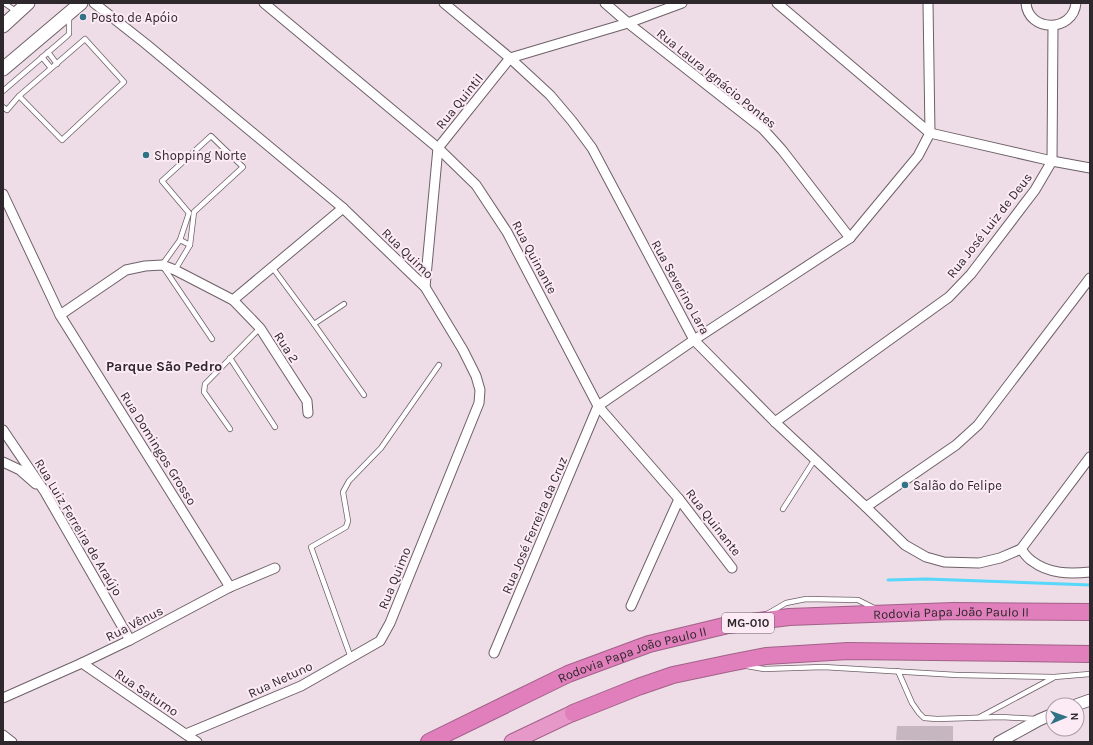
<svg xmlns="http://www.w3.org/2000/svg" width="1093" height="745" viewBox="0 0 1093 745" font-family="Karla,sans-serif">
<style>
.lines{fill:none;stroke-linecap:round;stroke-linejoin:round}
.stream{stroke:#56d7fb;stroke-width:3}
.building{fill:#c6b6bf}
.service-casing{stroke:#6e6068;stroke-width:6}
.minor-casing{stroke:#6e6068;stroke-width:11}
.tertiary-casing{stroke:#6e6068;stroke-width:13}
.secondary-casing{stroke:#6e6068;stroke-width:15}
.trunk-casing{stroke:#a26189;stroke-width:17}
.motorway-casing{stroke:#a26189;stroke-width:18}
.service{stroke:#fff;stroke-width:4.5}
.minor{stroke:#fff;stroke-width:9}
.tertiary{stroke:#fff;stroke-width:11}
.secondary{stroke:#fff;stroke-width:13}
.trunk{stroke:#e698c8;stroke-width:15}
.motorway{stroke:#e07fbb;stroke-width:16}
.poi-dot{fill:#317386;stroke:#fceaf4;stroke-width:1.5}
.labels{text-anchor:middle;stroke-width:4;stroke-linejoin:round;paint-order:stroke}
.shield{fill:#fceaf4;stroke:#6c6268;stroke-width:1}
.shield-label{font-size:12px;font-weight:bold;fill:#2e282c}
.poi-label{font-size:13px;fill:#2e282c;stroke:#fceaf4;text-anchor:start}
.street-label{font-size:13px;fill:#2e282c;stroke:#fceaf4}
.neighbourhood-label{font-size:14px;font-weight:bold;fill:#2e282c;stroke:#fceaf4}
</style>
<rect width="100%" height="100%" fill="#eedde6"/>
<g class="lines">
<path class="stream" d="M 888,580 L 926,579 L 1090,585"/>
</g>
<path class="building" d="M 897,726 L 953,726 L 953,741 L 896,740 Z"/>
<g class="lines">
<g class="service-casing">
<g id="service">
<path d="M 4,3 L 16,11"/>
<path d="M 48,52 L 57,64"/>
<path d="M 42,57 L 51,68"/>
<path d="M 3,91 L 67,36 L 69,34 L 69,17"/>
<path d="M 3,107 L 7,110 L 19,96 L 62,140 L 124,82 L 85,39 L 19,96"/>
<path d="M 180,240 L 190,245"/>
<path d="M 272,267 L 314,324 L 364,395"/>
<path d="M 175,270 L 190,245 L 194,212 L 243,167 L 211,136 L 162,181 L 189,213 L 180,240 L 162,265 L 212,339"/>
<path d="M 314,324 L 344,304"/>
<path d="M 230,358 L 275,427"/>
<path d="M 230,429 L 204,392 L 205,384 L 260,328"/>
<path d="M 783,509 L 815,459"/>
<path d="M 767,614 L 786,603 L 806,599 L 858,600 L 874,608"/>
<path d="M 351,658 L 311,547 L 346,527 L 348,521 L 343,492 L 349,481 L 381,448 L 439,365"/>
<path d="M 747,666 L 764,669 L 823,667 L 957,675 L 1054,677 L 1090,674"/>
<path d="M 898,671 L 912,703 L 919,713 L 924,718 L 937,719 L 1001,717 L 1036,719"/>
<path d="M 980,717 L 1053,678"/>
</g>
</g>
<g class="minor-casing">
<g id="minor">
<path d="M 94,3 L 146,44 L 343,208 L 425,287 L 463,350 L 476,376 L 480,390 L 479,403 L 390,623 L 380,641 L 301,686 L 186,734"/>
<path d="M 264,3 L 438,148 L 476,185 L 507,232 L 598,406 L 679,499 L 732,568"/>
<path d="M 444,3 L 510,58 L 550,95 L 572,121 L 592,148 L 694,340 L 775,422 L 866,507 L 905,545 L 926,557 L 944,562 L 979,563 L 1000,558 L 1021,549 L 1090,457"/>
<path d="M 605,3 L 628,23 L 763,129 L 782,150 L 850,238"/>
<path d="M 777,3 L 930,133 L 1052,161 L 1090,168"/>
<path d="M 1026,3 C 1028,32 1073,33 1076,3"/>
<path d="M 3,194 L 60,315 L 230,587"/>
<path d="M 425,287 L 438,148 L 510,58 L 628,23 L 682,3"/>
<path d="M 233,300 L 343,208"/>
<path d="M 60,315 L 126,270 L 145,266 L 162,265 L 175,270 L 233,300 L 260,328 L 307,401 L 308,413"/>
<path d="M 775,422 L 949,297 L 971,274 L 1035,190 L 1052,161 L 1053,26"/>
<path d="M 3,430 L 45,492 L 130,640"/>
<path d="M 3,462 L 20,470 L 36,484"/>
<path d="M 866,507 L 956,445 L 978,425 L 1090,278"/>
<path d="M 1021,549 C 1024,553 1027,558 1032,561 C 1049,574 1069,574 1090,572"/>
<path d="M 631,606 L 679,499"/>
<path d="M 494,653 L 598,406 L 694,340 L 850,238 L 918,156 L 930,133 L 928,3"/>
<path d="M 82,663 L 197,742"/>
<path d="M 3,698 L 82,663 L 130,640 L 230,587 L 275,568"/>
<path d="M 3,735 L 12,742"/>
</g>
</g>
<g class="tertiary-casing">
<g id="tertiary">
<path d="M 1076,705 L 1090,700"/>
<path d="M 999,742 L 1039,720 L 1053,714"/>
</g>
</g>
<g class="secondary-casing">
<g id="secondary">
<path d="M 3,26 L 28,3"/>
<path d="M 3,69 L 81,3"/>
</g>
</g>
<g class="trunk-casing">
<path id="trunk" d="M 512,742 L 573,713"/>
</g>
<g class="motorway-casing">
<g id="motorway">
<path d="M 573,713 L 638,687 L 673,675 L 730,663 L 766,656 L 848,651 L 1090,654"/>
<path id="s1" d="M 429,742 L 568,674 L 649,644 L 728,625 L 789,617 L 953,611 L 1090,612"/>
</g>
</g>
<use href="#service" class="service"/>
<use href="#minor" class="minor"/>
<use href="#tertiary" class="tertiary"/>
<use href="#secondary" class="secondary"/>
<use href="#trunk" class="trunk"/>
<use href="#motorway" class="motorway"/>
</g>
<g class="poi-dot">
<circle cx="83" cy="17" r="4"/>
<circle cx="146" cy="155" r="4"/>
<circle cx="905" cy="485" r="4"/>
</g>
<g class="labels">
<rect class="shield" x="722" y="613" width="52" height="20" rx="3"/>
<g class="shield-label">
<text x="748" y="627">MG-010</text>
</g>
<g class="poi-label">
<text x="91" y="22">Posto de Apóio</text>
<text x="154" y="160">Shopping Norte</text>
<text x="913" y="490">Salão do Felipe</text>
</g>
<g class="street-label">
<text transform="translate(717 78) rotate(39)" y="5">Rua Laura Ignácio Pontes</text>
<text transform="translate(459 101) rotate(-51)" y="5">Rua Quintil</text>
<text transform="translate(989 225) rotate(-52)" y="5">Rua José Luiz de Deus</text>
<text transform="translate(408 253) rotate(44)" y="5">Rua Quimo</text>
<text transform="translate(535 257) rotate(62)" y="5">Rua Quinante</text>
<text transform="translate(681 287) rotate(61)" y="5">Rua Severino Lara</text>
<text transform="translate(287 347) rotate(57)" y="5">Rua 2</text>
<text transform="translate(159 448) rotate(58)" y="5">Rua Domingos Grosso</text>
<text transform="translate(714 522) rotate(52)" y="5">Rua Quinante</text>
<text transform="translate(534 525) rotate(-67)" y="5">Rua José Ferreira da Cruz</text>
<text transform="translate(79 527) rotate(59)" y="5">Rua Luiz Ferreira de Araújo</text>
<text transform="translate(394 578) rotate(-68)" y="5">Rua Quimo</text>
<text dy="5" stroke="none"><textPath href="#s1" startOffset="546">Rodovia Papa João Paulo II</textPath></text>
<text transform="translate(134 623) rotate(-27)" y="5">Rua Vênus</text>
<text dy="5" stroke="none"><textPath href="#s1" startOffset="222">Rodovia Papa João Paulo II</textPath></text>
<text transform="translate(280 679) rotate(-25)" y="5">Rua Netuno</text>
<text transform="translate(147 692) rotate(34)" y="5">Rua Saturno</text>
</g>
<g class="neighbourhood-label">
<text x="164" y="371">Parque São Pedro</text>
</g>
</g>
<rect width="1093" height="745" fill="none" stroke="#2e282c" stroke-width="8"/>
<g transform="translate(1065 717) rotate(88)"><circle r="19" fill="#fceaf4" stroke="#aa9ca4"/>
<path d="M0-3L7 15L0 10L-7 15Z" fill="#317386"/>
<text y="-6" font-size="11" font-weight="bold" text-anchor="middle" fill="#2e282c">N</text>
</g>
</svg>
